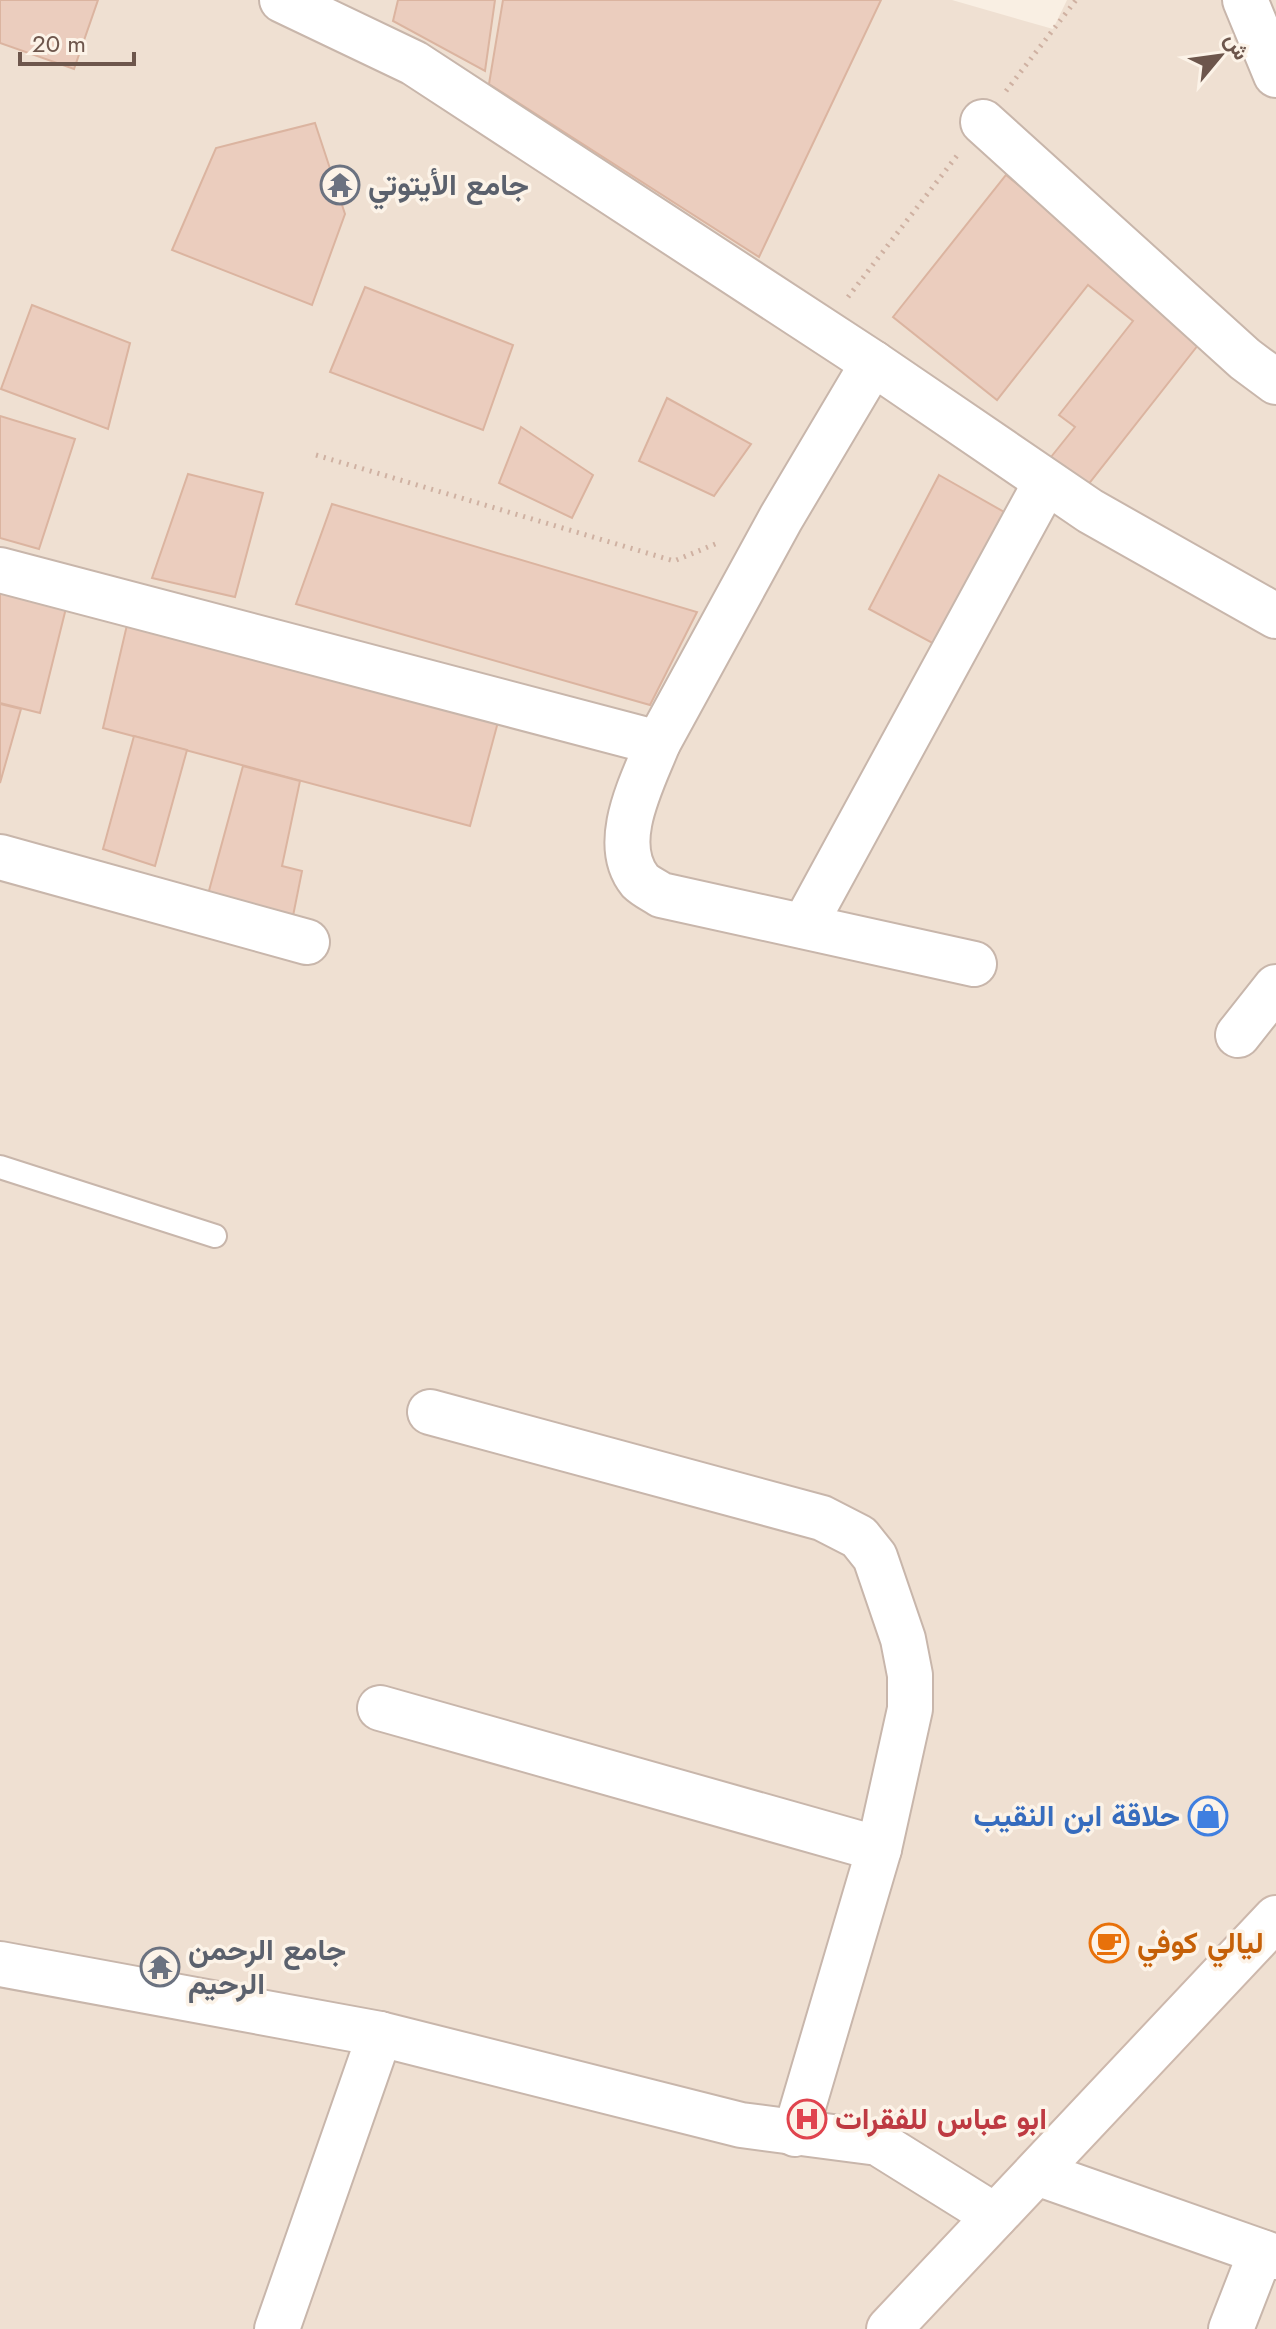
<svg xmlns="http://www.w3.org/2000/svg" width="1276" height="2329" viewBox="0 0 1276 2329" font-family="Jost,Vazirmatn,sans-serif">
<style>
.residential{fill:#efe0d2}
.building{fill:#ebcdbe;stroke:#dbb4a0;stroke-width:2}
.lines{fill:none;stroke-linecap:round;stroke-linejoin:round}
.lane-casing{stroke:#c8b6ab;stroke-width:26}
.street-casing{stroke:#c8b6ab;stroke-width:48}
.secondary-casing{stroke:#cdb8ac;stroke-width:48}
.path{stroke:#cfb1a2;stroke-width:5;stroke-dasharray:2 6;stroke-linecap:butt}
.lane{stroke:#fff;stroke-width:22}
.street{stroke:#fff;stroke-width:44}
.secondary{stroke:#fff;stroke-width:44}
.labels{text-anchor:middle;stroke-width:7;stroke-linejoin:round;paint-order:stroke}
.worship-label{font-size:30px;font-weight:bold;fill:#5b616d;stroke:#fcf3e8;text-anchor:start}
.shop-label{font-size:30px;font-weight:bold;fill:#366cbe;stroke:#fcf3e8;text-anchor:end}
.food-label{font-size:30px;font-weight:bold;fill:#c56008;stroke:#fcf3e8;text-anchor:start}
.health-label{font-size:30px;font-weight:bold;fill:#be3a42;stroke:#fcf3e8;text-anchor:start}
</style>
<rect width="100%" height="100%" fill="#f9efe3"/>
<path class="residential" d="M 0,0 L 952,0 L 1053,29 L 1067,0 L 1276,0 L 1276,2329 L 0,2329 Z"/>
<g class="building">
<path d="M 0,0 L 98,0 L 74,69 L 0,43 Z"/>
<path d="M 398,0 L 495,0 L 485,71 L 393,21 Z"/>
<path d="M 503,0 L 881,0 L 759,257 L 489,84 Z"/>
<path d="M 315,123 L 345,214 L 312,305 L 172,250 L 216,148 Z"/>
<path d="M 1006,175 L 1206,335 L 1087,486 L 1051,457 L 1075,427 L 1059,415 L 1133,321 L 1088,285 L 997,400 L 893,317 Z"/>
<path d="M 365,287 L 513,345 L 483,430 L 330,372 Z"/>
<path d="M 32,305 L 130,343 L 108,429 L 1,389 Z"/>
<path d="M 667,398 L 751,444 L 714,496 L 639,461 Z"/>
<path d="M 0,416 L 75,439 L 39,549 L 0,538 Z"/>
<path d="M 521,427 L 593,475 L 572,518 L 499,483 Z"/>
<path d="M 188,474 L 263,493 L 235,597 L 152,578 Z"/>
<path d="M 939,475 L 1013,517 L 938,646 L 869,609 Z"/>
<path d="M 332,504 L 697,612 L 650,705 L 296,604 Z"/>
<path d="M 0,592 L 67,604 L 40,713 L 0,703 Z"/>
<path d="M 130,612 L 498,722 L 470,826 L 103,728 Z"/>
<path d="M 0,704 L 21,709 L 0,783 Z"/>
<path d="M 134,736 L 187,750 L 155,866 L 103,849 Z"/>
<path d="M 243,766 L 300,781 L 282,866 L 302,871 L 293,916 L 207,898 Z"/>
</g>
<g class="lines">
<g class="lane-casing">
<path id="lane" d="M 0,1167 L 215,1236"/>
</g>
<g class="street-casing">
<g id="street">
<path d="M 282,0 L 414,63 L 873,363 L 1090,511 L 1276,616"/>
<path d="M 1245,0 L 1276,75"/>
<path d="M 983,122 L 1245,359 L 1276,382"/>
<path d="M 0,570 L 658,743 L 781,518 L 873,363"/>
<path d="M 658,743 C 643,781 609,843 640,881 C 645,886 655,891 661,895 L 974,964"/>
<path d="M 0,857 L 307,942"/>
<path d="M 804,926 L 1046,482"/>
<path d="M 1238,1035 L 1276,987"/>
<path d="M 430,1412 L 822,1518 L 859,1537 L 875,1557 L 903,1639 L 910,1675 L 910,1709 L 879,1849"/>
<path d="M 380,1708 L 879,1849 L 795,2134"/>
<path d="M 0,1964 L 380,2034 L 741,2125 L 878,2143 L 995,2216"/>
<path d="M 1037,2173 L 1276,2257"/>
<path d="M 277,2329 L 380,2034"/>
<path d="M 1231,2329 L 1261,2252"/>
</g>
</g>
<g class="secondary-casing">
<path id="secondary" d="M 889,2329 L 1276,1918"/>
</g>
<g class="path">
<path d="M 1006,91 L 1076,0"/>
<path d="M 848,297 L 959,153"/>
<path d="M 316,455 L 674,561 L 720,542"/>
</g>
<use href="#lane" class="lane"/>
<use href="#street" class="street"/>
<use href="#secondary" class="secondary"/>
</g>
<defs>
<g id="temple-ring" transform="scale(2)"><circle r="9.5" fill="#fcf3e8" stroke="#6b7280" stroke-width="1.5"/><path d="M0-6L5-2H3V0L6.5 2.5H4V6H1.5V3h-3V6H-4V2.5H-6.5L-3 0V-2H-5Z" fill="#6b7280"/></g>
<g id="shop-ring" transform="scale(2)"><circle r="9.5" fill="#fcf3e8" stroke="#3f7fe0" stroke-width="1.5"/><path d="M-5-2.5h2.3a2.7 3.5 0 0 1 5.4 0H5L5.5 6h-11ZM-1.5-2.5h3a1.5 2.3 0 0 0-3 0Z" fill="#3f7fe0"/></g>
<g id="cafe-ring" transform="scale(2)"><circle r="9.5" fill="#fcf3e8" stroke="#e8710a" stroke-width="1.5"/><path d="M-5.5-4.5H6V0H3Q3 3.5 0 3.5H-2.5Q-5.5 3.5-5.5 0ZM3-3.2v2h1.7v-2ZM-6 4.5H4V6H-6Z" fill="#e8710a"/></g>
<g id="hospital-ring" transform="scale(2)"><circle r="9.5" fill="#fcf3e8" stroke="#e0444e" stroke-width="1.5"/><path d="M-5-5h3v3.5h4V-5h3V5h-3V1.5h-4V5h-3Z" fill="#e0444e"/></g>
</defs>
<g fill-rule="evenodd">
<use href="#temple-ring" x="340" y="185"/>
<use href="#shop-ring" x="1208" y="1816"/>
<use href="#cafe-ring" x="1109" y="1943"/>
<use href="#temple-ring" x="160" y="1967"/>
<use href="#hospital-ring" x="807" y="2119"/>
</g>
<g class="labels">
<g class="worship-label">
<text x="368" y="195">جامع الأيتوتي</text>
<text x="188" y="1960">جامع الرحمن<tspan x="188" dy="34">الرحيم</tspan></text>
</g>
<g class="shop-label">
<text x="1180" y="1826">حلاقة ابن النقيب</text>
</g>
<g class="food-label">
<text x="1137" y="1953">ليالي كوفي</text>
</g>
<g class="health-label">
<text x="835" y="2129">ابو عباس للفقرات</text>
</g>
</g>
<g transform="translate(1220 56) rotate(61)" stroke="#fcf3e8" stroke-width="6" paint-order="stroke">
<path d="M0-6L14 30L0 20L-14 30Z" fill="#6d564c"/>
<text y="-12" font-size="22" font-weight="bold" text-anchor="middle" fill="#6d564c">ش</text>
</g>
<path d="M20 52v12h114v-12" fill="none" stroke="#6d564c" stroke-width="4"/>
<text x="32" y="52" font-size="24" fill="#6d564c" stroke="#fcf3e8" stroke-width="6" paint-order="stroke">20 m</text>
</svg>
